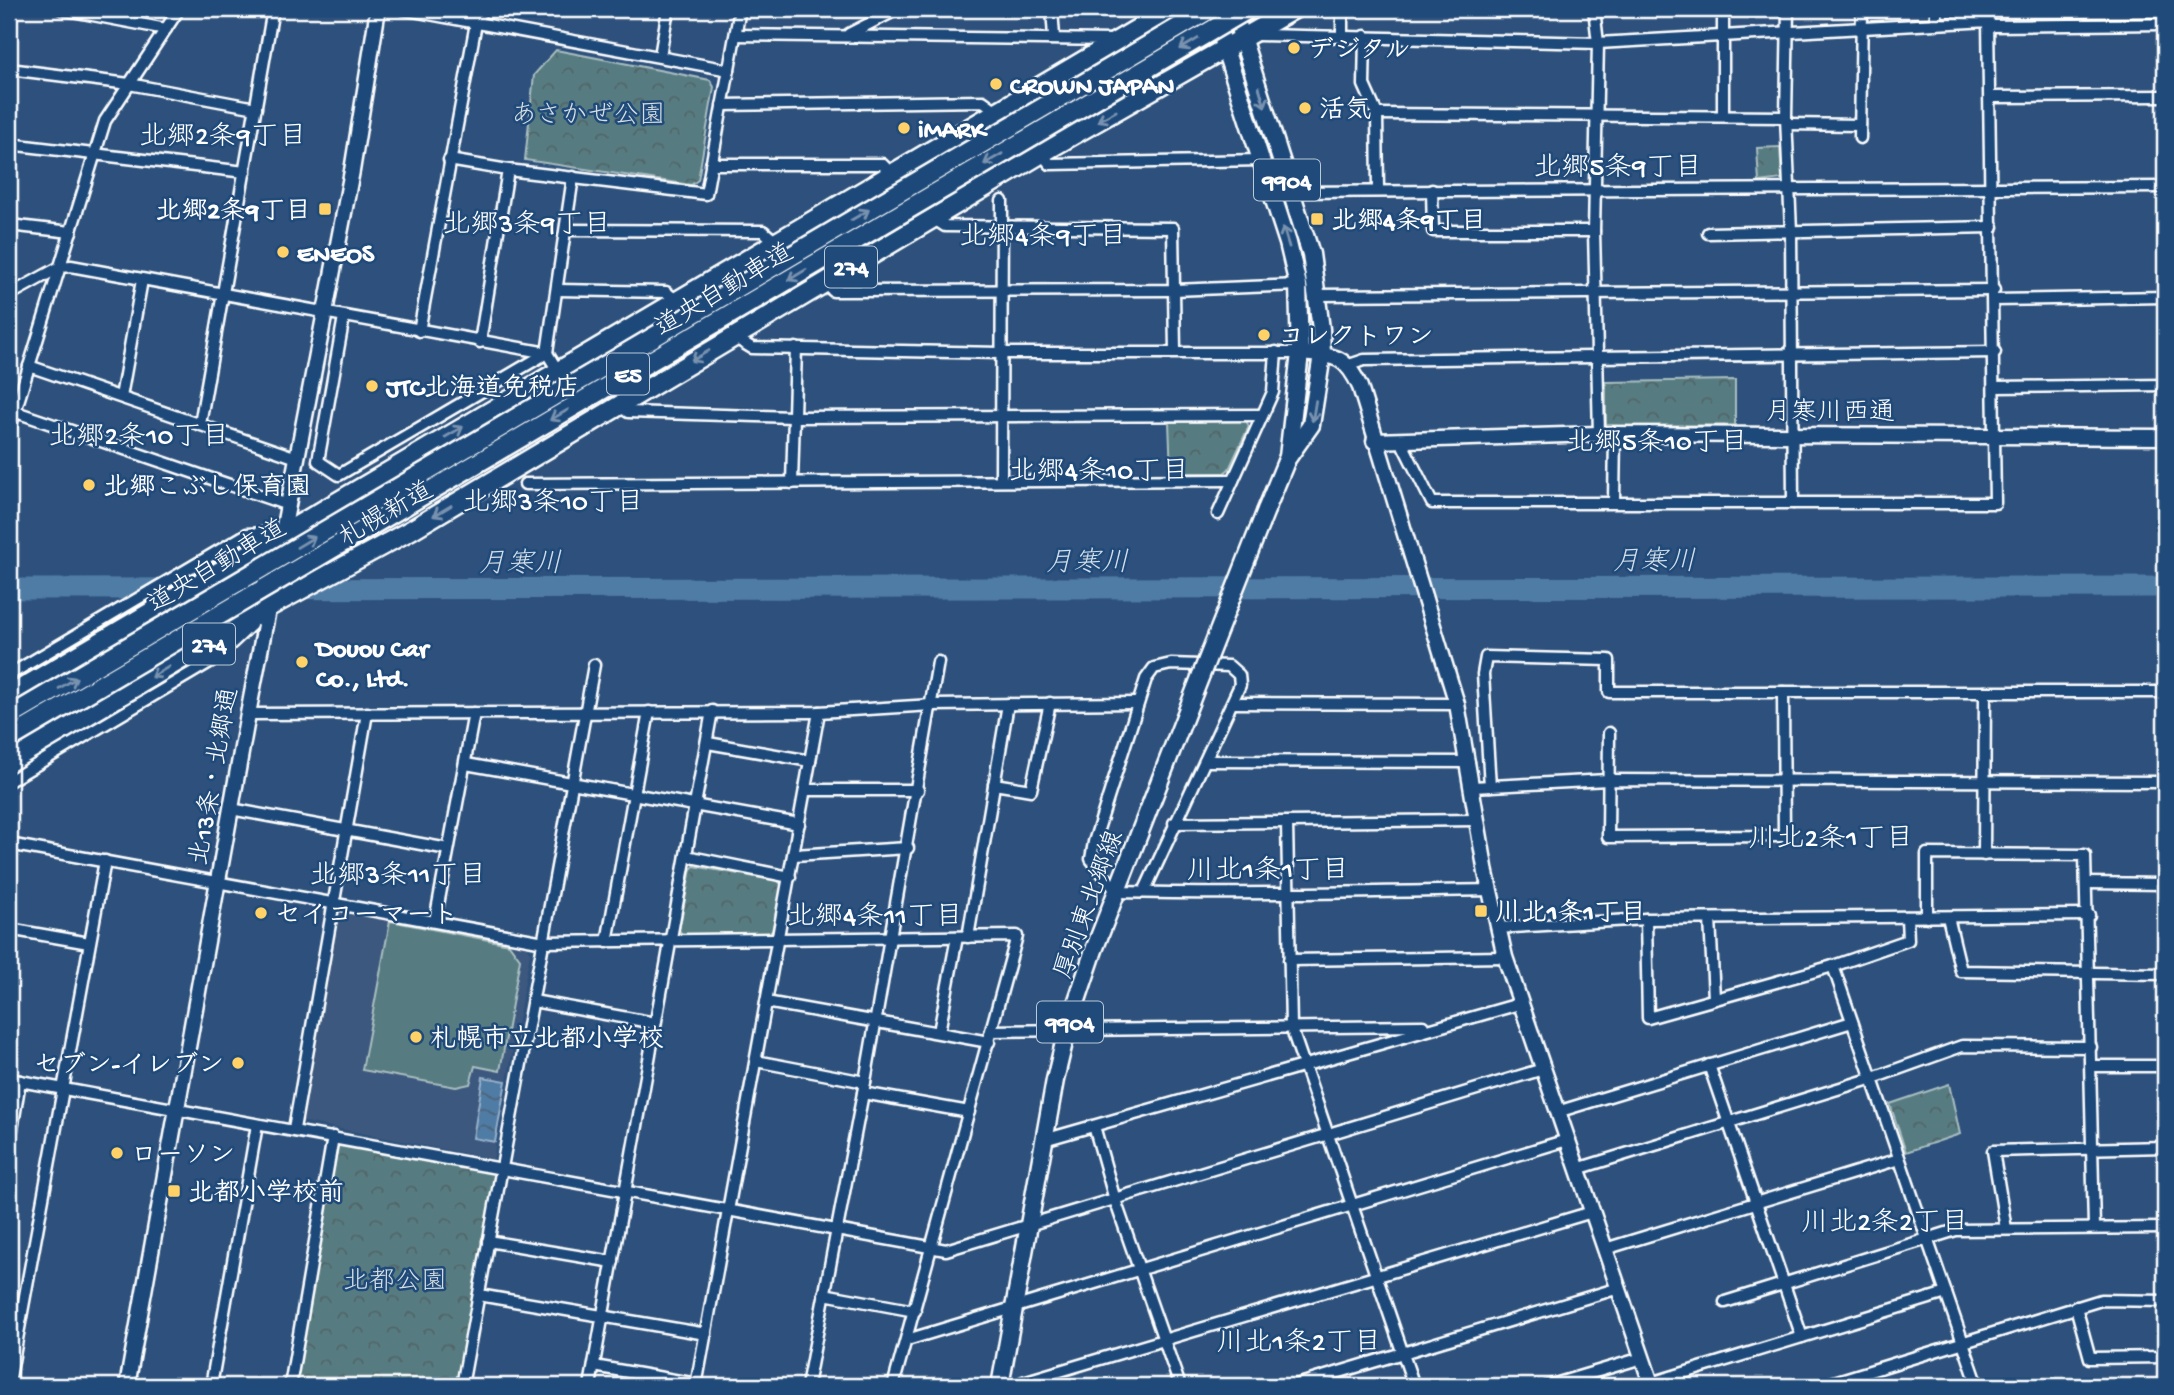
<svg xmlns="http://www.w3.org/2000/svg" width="2174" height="1395" viewBox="0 0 2174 1395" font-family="'Gochi Hand','Klee One',sans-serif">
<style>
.built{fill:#3d597e}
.park{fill:url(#park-crowns);stroke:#aabec0;stroke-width:2}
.pitch{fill:#567c82;stroke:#aabec0;stroke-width:2}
.water{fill:url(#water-waves);stroke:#96b0c9;stroke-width:2}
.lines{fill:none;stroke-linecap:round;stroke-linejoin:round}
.river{stroke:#507ba5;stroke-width:21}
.street-casing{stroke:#fff;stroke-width:15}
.secondary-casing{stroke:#fff;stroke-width:19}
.primary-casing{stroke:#fff;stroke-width:21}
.highway-casing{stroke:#fff;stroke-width:23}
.street{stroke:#1f4a7a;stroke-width:10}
.secondary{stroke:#1f4a7a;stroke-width:14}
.primary{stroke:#1f4a7a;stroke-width:16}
.highway{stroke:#1f4a7a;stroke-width:18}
.primary-bridge-casing{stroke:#fff;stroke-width:21;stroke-linecap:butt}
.highway-bridge-casing{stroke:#fff;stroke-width:23;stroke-linecap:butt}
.primary-bridge{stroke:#1f4a7a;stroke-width:16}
.highway-bridge{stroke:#1f4a7a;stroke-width:18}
.oneway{stroke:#7992af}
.poi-dot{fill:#ffd166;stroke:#1f4a7a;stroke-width:2.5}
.labels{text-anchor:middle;stroke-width:5;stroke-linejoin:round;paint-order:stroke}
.shield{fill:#1f4a7a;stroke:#bcc9d7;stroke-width:2}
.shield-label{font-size:24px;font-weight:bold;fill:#fff}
.poi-label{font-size:26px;font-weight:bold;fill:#fff;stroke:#1f4a7a;text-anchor:start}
.park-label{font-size:26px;fill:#d5dee0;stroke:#1f4a7a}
.street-label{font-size:26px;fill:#fff;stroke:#1f4a7a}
.neighbourhood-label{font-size:28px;fill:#fff;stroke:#1f4a7a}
.water-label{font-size:28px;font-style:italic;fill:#d3dee8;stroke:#1f4a7a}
</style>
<defs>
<pattern id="park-crowns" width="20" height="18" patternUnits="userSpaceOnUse" patternTransform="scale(1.75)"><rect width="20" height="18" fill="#567c82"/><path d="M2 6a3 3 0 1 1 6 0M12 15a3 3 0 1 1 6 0" fill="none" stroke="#516467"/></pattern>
<pattern id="water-waves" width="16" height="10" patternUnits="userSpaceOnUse" patternTransform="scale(1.75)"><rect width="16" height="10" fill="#507ba5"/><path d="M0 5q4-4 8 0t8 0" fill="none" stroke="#4e6478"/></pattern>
</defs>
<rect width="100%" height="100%" fill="#2d517c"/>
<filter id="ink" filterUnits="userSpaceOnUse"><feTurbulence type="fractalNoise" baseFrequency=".0143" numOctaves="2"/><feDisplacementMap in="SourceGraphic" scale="14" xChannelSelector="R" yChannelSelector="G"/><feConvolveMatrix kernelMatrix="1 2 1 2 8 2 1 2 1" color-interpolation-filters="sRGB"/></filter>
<g filter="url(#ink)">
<path class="built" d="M 340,908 L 526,942 L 530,953 L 493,1159 L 301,1121 Z"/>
<g class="park">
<path d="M 556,50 L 710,80 L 714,87 L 698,180 L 691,185 L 525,160 L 534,75 Z"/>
<path d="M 1780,147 L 1782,179 L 1759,182 L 1757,148 Z"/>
<path d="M 1735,380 L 1735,425 L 1606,426 L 1606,382 Z"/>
<path d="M 1246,421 L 1249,426 L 1229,469 L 1224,473 L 1171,473 L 1169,422 Z"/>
<path d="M 694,866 L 778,881 L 782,885 L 772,931 L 769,935 L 683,935 L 679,930 L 691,869 Z"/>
<path d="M 1949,1084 L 1960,1134 L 1906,1152 L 1890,1104 Z"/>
<path d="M 338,1144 L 495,1172 L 458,1386 L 295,1386 Z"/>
</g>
<path class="pitch" d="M 390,921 L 509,944 L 520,959 L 500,1071 L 475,1066 L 470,1084 L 456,1087 L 362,1070 Z"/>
<path class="water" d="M 483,1077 L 506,1081 L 495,1142 L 473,1138 Z"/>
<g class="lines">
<path class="river" d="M 9,589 L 2165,587"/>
<g class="street-casing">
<g id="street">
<path d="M 61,9 L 166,29"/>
<path d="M 402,9 L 729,70"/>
<path d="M 1052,9 L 1054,37"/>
<path d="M 1594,9 L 1598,43 L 1594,231 L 1599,434"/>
<path d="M 1788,9 L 1786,117 L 1791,231 L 1793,503"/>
<path d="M 1936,9 L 1936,23"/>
<path d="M 1988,9 L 1989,26 L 2165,24"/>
<path d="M 849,34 L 898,9"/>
<path d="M 736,35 L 1113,40"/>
<path d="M 1258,35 L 1598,43 L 1988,21 L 1995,503 L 1432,503 L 1401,441"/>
<path d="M 1342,35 L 1342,9"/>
<path d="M 1365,36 L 1364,85 L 1377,114 L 1378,190"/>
<path d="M 660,56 L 668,9"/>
<path d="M 9,69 L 129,84 L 256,108"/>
<path d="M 1990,97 L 2165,96"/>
<path d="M 722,105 L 983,101 L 997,111"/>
<path d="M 1377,114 L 1786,117"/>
<path d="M 1723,115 L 1723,9"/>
<path d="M 1787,124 L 1860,125"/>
<path d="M 1860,138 L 1862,9"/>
<path d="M 9,144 L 245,172"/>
<path d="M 1042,154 L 1050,164 L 1262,160"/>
<path d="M 449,160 L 508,170 L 480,342"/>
<path d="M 711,164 L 882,164 L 892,174"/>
<path d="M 508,170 L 706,194 L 740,9"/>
<path d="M 1432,190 L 1433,231 L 1594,231"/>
<path d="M 1291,192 L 2165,187"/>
<path d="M 933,218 L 945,226 L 1173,228 L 1175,351"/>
<path d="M 9,225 L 71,232"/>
<path d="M 566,230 L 763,231 L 776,242"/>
<path d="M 1708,233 L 1993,227"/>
<path d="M 825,282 L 833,291 L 1174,290 L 1298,285"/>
<path d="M 558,290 L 666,292 L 677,301"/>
<path d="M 9,295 L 60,267 L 71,266 L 547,353 L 573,177"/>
<path d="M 1317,295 L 1994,290"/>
<path d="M 1994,300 L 2165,297"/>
<path d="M 344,317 L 318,461 L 339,475 L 547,353 L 558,371"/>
<path d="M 419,331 L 476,23 L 482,9"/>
<path d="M 734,337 L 752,348 L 1000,353 L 1300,353"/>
<path d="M 1349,365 L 1364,360 L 1995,352"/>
<path d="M 29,366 L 297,458"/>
<path d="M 1995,387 L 2165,385"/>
<path d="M 121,397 L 142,280"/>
<path d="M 618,404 L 628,412 L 792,417 L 1262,415"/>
<path d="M 16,412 L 288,505"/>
<path d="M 200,424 L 273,9"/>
<path d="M 9,431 L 105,121 L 179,9"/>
<path d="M 1001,480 L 1002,201"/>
<path d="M 792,483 L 796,348"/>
<path d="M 525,484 L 1233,480"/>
<path d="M 1614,502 L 1615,434"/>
<path d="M 1218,514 L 1273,392 L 1276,352"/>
<path d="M 9,675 L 247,534 L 281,532"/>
<path d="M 1233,703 L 1457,704"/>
<path d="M 248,714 L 819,712 L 932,705 L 1138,703"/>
<path d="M 1609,733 L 1608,837 L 1784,836 L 1783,692"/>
<path d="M 708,743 L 810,761"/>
<path d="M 1205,761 L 1469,762"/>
<path d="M 466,764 L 799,824"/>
<path d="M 9,781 L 215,659 L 251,625"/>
<path d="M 994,784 L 1031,790 L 1050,703"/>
<path d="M 1490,786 L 1483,674 L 1486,657 L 1609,660 L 1609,692 L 2165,692"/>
<path d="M 1473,787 L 1608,780 L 2165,782"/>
<path d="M 805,790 L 918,790"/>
<path d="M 231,809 L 448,849"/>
<path d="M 1174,823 L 1478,820"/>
<path d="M 1287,823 L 1291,1027 L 1414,1386"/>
<path d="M 9,844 L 544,942 L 1017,936 L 893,1386"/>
<path d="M 794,855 L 908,848"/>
<path d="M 1984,855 L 1985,692"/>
<path d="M 686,856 L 790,877"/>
<path d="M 2087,883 L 2165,884"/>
<path d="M 1144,892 L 1240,685 L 1239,675 L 1229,666 L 1171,664 L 1154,668 L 1146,679 L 1094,842 L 1091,859 L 1117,892 C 1242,895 1366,892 1490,890"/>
<path d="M 1927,917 L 1927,854 L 2085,855 L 2094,1227"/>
<path d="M 1948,917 L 1961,971 L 2165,974"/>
<path d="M 1646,919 L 1648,1018 L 1833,966 L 1908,940 L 1907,917"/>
<path d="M 1710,919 L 1714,998"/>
<path d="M 435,921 L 474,713"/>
<path d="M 1497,928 L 1646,919 L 2089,915"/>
<path d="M 9,929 L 89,943"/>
<path d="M 968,937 L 1008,704"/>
<path d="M 607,942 L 649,712"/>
<path d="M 1289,960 L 1505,957"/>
<path d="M 1833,966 L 1978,1386"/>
<path d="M 533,1001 L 655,1023"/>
<path d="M 766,1002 L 989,1042"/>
<path d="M 992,1031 L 1423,1026"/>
<path d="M 939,1032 L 957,937"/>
<path d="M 756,1061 L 865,1082"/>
<path d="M 1709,1065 L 1802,1337"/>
<path d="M 2091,1066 L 2165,1066"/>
<path d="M 9,1079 L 946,1250 L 1543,1069"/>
<path d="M 863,1093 L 969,1112"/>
<path d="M 1557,1112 L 1852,1022"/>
<path d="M 1094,1126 L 1115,1200 L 1180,1386"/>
<path d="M 294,1129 L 367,713"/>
<path d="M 1044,1140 L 1519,1004"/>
<path d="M 9,1148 L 20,1081"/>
<path d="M 1577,1169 L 1873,1078 L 1962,1046 L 2091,1047"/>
<path d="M 2006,1229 L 1993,1151 L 2165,1147"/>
<path d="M 488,1241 L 613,1262"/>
<path d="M 1605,1249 L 1899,1159"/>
<path d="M 824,1294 L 915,1311"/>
<path d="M 479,1295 L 706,1334"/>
<path d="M 1725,1302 L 1956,1230 L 2165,1228"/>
<path d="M 2076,1307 L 2090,1358 L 2165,1357"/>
<path d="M 907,1340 L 1567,1140"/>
<path d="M 594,1366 L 697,1384"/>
<path d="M 1023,1382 L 1592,1212"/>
<path d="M 9,1383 L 105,861"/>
<path d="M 1651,1383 L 1946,1293"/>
<path d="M 462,1384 L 475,1386"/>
<path d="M 211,1386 L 257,1125"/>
<path d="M 290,1386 L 333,1137"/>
<path d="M 462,1386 L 594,665"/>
<path d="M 590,1386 L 712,711"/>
<path d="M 696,1386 L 819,712"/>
<path d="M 807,1386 L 863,1093 L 938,662"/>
<path d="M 1293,1386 L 1619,1288"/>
<path d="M 1548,1386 L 1642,1358"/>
<path d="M 1821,1386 L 2101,1300 L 2165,1301"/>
</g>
</g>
<g class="secondary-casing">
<g id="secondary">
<path d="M 1300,353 C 1335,356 1345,354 1360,387 L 1457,704 L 1486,873 L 1505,957 L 1652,1386"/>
<path d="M 1374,441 L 1599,434 L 2165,437"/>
<path d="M 127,1386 L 248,714 L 352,171 L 378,9"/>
</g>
</g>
<g class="primary-casing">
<g id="primary">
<path d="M 1212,9 L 1288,243 L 1298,285 L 1300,353 L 1288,457"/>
<path d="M 1233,9 L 1311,254 L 1321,329 L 1322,355 L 1311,425 L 1287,459 L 1266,510"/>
<path d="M 1000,1386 L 1055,1080 L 1067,1030 L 1094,950 L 1201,675"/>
</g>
</g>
<g class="highway-casing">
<g id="highway">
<path d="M 9,696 L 1171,9"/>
<path d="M 9,762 L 269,607 L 411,530 L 1054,146 L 1294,9"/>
</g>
</g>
<use href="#street" class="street"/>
<use href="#secondary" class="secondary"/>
<use href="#primary" class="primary"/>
<use href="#highway" class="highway"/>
<g class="primary-bridge-casing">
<path id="primary-bridge" d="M 1201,675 L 1266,510"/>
</g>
<g class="highway-bridge-casing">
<g id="highway-bridge">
<path d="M 9,717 L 1210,9"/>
<path d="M 9,739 L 1248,9"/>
</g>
</g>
<use href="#primary-bridge" class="primary-bridge"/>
<use href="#highway-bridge" class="highway-bridge"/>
</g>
<defs><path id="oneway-shaft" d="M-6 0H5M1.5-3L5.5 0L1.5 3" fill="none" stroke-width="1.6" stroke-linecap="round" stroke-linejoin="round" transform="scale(1.75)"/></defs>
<g class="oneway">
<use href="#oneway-shaft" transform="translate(1189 44) rotate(149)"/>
<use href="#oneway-shaft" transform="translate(1262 97) rotate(73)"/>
<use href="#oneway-shaft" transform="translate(1107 116) rotate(151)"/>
<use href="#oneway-shaft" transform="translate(993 159) rotate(150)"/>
<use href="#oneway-shaft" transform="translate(860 215) rotate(-30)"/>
<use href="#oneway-shaft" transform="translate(1286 237) rotate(-107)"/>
<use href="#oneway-shaft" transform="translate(797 275) rotate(149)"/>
<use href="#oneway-shaft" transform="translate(700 356) rotate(149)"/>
<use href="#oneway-shaft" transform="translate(1314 411) rotate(99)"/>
<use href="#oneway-shaft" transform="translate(559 415) rotate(150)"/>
<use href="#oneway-shaft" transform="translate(454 432) rotate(-30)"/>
<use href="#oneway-shaft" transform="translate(442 511) rotate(149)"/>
<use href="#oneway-shaft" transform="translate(306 542) rotate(-31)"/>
<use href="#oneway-shaft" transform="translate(160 672) rotate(149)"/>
<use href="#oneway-shaft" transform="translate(68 683) rotate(-31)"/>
</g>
</g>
<g class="poi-dot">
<circle cx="1294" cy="48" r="7"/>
<circle cx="996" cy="84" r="7"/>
<circle cx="1305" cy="108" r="7"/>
<circle cx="904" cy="128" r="7"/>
<rect x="318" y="202" width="14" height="14" rx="3.5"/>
<rect x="1310" y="212" width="14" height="14" rx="3.5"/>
<circle cx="283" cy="252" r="7"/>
<circle cx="1264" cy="335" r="7"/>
<circle cx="372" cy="386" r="7"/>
<circle cx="89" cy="485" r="7"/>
<circle cx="302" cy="662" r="7"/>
<rect x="1474" y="904" width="14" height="14" rx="3.5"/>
<circle cx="261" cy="913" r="7"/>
<circle cx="416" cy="1037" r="7"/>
<circle cx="238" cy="1063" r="7"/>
<circle cx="117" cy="1153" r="7"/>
<rect x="167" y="1184" width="14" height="14" rx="3.5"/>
</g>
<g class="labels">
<g class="shield">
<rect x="1254" y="159.5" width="66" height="41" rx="5"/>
<rect x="825" y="246.5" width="52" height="41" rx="5"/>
<rect x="607" y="353.5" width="42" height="41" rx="5"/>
<rect x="183" y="623.5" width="52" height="41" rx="5"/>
<rect x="1037" y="1001.5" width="66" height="41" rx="5"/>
</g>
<g class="shield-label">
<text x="1287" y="188">9904</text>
<text x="851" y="275">274</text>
<text x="628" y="382">E5</text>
<text x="209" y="652">274</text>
<text x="1070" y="1030">9904</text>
</g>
<g class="poi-label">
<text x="1308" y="57">デジタル</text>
<text x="1010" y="93">CROWN JAPAN</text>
<text x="1319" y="117">活気</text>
<text x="918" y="137">iMARK</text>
<text x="311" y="218" text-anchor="end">北郷2条9丁目</text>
<text x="1331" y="228">北郷4条9丁目</text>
<text x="297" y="261">ENEOS</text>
<text x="1278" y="344">コレクトワン</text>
<text x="386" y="395">JTC北海道免税店</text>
<text x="103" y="494">北郷こぶし保育園</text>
<text x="316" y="656">Douou Car<tspan x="316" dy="30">Co., Ltd.</tspan></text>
<text x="1495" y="920">川北1条1丁目</text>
<text x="275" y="922">セイコーマート</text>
<text x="430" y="1046">札幌市立北都小学校</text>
<text x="224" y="1072" text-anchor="end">セブン-イレブン</text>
<text x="131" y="1162">ローソン</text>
<text x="188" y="1200">北都小学校前</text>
</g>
<g class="park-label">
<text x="588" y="122">あさかぜ公園</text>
<text x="395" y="1288">北都公園</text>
</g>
<g class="street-label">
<text transform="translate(723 288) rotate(-31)" y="9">道央自動車道</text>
<text x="1830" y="419">月寒川西通</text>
<text transform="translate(385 512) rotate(-30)" y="9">札幌新道</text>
<text transform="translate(216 564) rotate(-31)" y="9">道央自動車道</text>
<text transform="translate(212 776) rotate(-80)" y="9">北13条・北郷通</text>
<text transform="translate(1087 904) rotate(-70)" y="9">厚別東北郷線</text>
</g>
<g class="neighbourhood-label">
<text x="223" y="144">北郷2条9丁目</text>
<text x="1618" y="175">北郷5条9丁目</text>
<text x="527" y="232">北郷3条9丁目</text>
<text x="1043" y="244">北郷4条9丁目</text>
<text x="139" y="444">北郷2条10丁目</text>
<text x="1657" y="450">北郷5条10丁目</text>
<text x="1099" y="479">北郷4条10丁目</text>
<text x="553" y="510">北郷3条10丁目</text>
<text x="1831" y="846">川北2条1丁目</text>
<text x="1268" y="878">川北1条1丁目</text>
<text x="398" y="883">北郷3条11丁目</text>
<text x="875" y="924">北郷4条11丁目</text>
<text x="1885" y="1230">川北2条2丁目</text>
<text x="1299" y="1350">川北1条2丁目</text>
</g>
<g class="water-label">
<text x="1654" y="569">月寒川</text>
<text x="1087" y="570">月寒川</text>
<text x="520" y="571">月寒川</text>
</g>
</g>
<rect width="2174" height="1395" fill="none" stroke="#1f4a7a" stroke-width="35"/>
<rect x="18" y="18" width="2139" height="1360" fill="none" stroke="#fff" stroke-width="2.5" filter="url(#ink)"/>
</svg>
